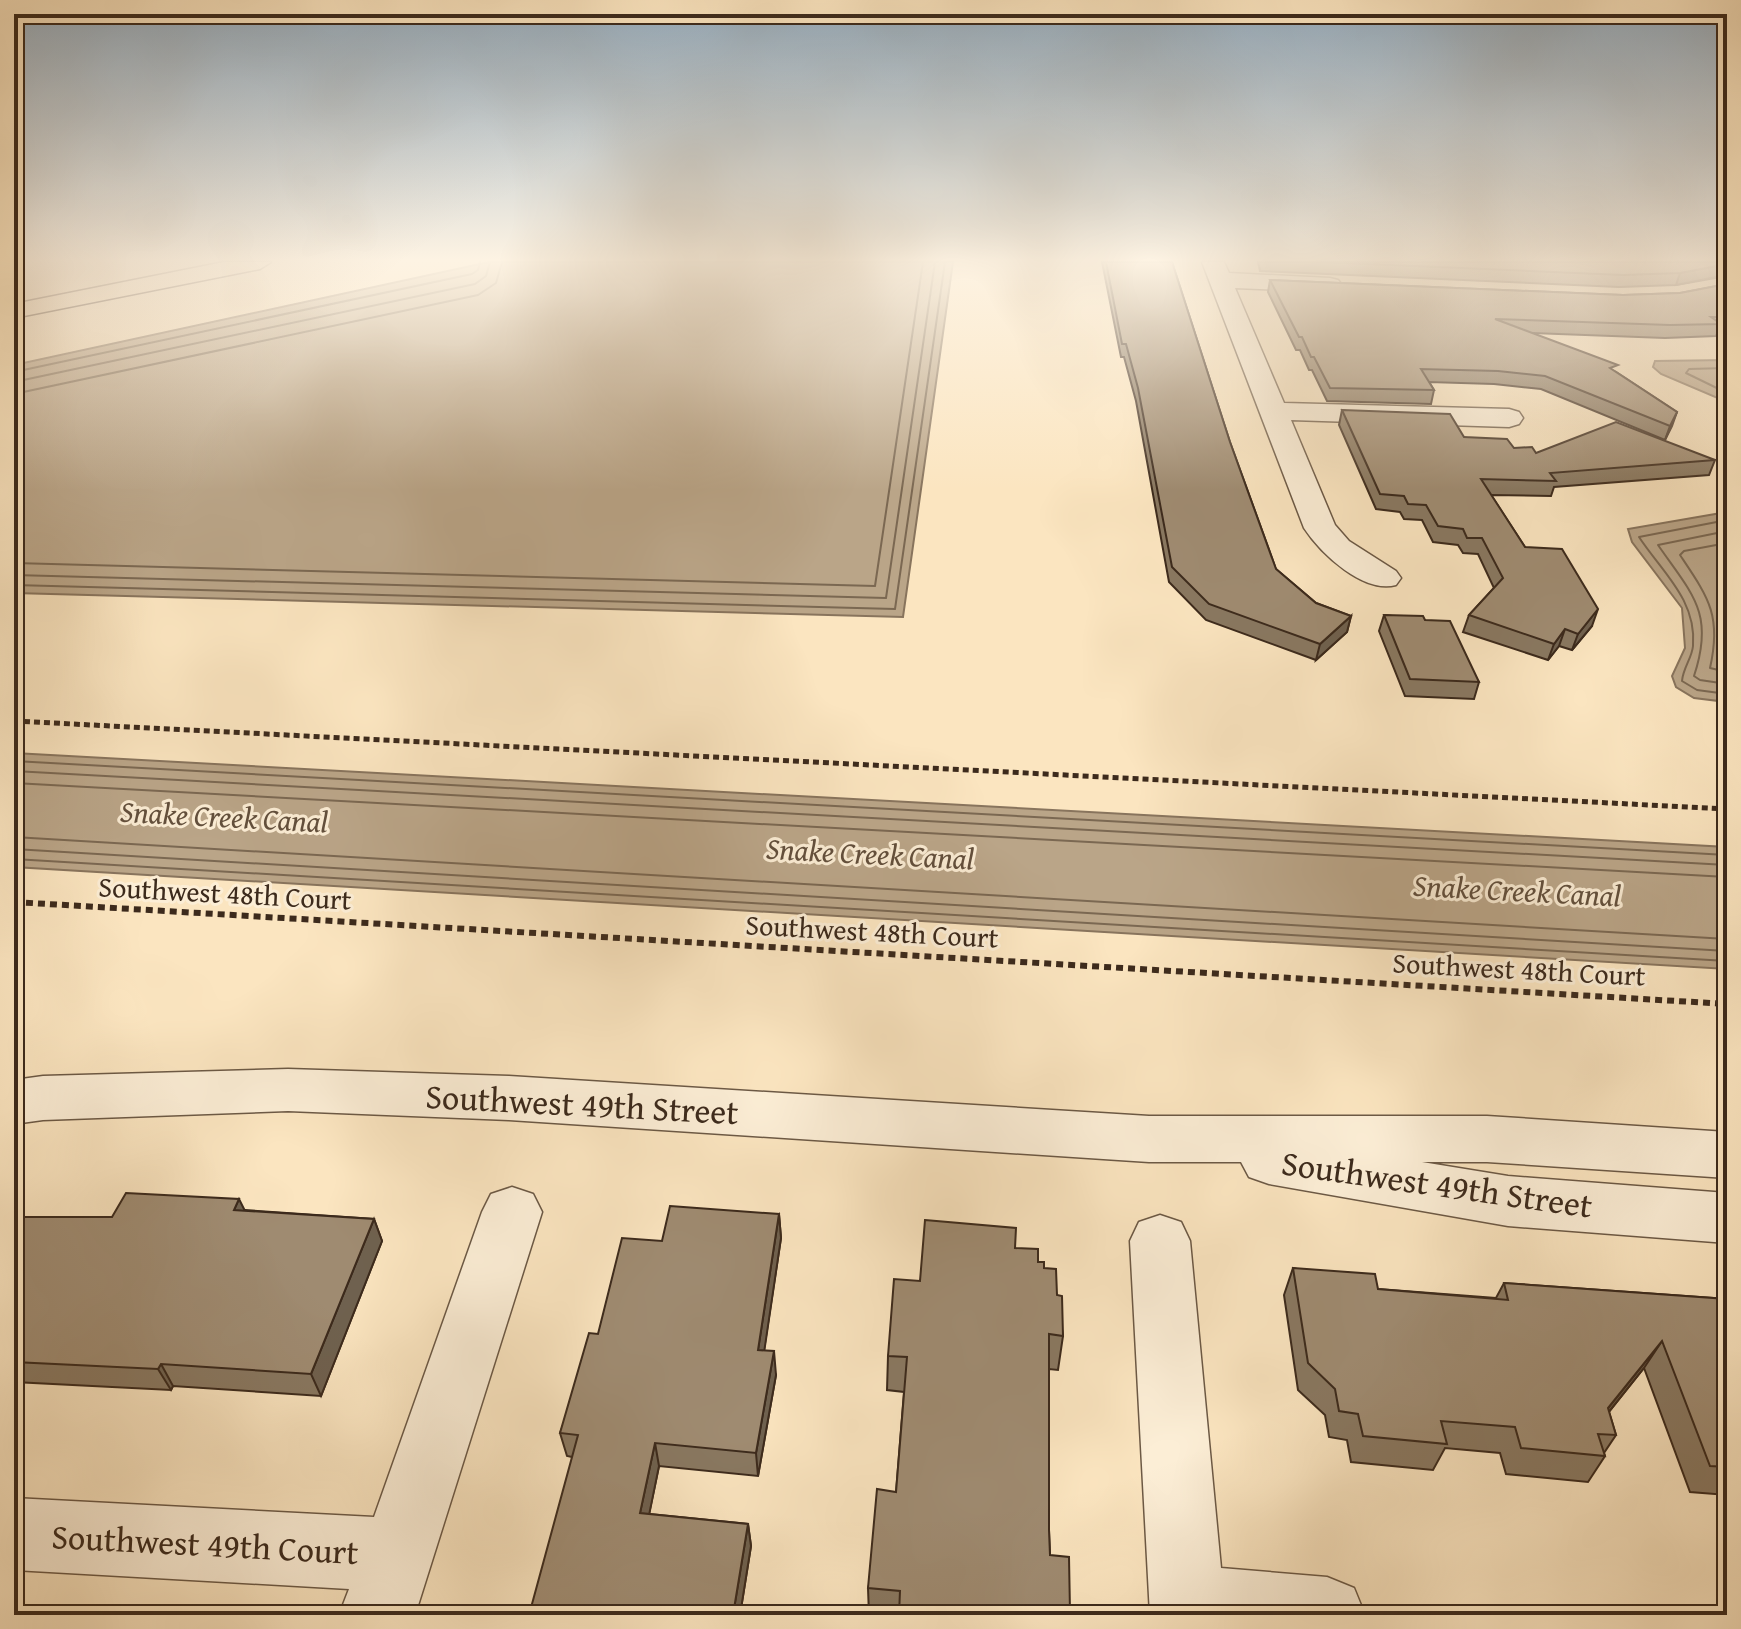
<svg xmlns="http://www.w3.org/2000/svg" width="1741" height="1629" viewBox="0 0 1741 1629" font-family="'Gentium Book Plus',serif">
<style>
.water{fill:#baa588;stroke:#88745d;stroke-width:2}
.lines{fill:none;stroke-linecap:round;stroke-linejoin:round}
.shore{stroke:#7b6852;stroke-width:2}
.minor-casing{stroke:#6c5945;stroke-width:3}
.highway-casing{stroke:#3c2a1c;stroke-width:3}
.path-far1{stroke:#3c2a1c;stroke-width:5;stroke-dasharray:6 4;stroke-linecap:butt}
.path{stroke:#3c2a1c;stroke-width:6;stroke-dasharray:7 5;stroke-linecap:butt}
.minor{fill:#fceed6;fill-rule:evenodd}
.highway{fill:#fbe5c0;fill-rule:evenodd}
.wall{fill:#897861;stroke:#3c2a1c;stroke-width:2}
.shaded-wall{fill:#6f614f;stroke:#3c2a1c;stroke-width:2}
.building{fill:#9f8b71;stroke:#3c2a1c;stroke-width:2}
.labels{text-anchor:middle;stroke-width:6;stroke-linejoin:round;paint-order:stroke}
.street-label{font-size:28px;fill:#3c2a1c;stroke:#fceed6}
.water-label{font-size:30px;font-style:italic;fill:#624f3c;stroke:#fceed6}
.near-street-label{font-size:34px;fill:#3c2a1c;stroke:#fceed6}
</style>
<rect width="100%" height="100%" fill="#fbe5c0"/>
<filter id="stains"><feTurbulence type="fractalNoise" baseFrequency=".0025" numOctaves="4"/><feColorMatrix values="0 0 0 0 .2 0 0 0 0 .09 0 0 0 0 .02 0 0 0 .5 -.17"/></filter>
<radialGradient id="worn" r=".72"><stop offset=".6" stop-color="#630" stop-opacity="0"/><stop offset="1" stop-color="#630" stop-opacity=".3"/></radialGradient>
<g class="water">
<path d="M 489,262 L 953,262 L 903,617 L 14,593 L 14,365 Z"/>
<path d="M 1727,360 L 1727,402 L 1661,374 L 1653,367 L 1655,361 Z"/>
<path d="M 1727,512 L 1727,702 L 1694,698 L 1676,687 L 1672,676 L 1685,648 L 1682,608 L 1632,542 L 1628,529 Z"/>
<path d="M 14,753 L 1727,847 L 1727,969 L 14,867 Z"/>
</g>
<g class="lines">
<g class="shore">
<path d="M 1727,368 L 1689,369 L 1686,373 L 1727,393"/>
<path d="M 14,372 L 472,274 L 478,270 L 480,262"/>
<path d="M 14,382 L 475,284 L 486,276 L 490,262"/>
<path d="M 14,394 L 478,295 L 496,283 L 502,262"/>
<path d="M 1727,520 L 1639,537 C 1662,572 1697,600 1693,646 C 1692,658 1683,668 1682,681 L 1697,690 L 1727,694"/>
<path d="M 1727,531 L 1658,545 C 1692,594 1715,613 1694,676 L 1700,680 L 1727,684"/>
<path d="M 1727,543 L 1684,551 L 1680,555 C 1708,597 1722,615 1710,668 L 1727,672"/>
<path d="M 14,563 L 875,586 L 923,262"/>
<path d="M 14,575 L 886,598 L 935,262"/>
<path d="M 14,585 L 895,609 L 945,262"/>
<path d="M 14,761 L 1727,855"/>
<path d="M 14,771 L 1727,865"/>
<path d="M 14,783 L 1727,877"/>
<path d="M 14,837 L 1727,939"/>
<path d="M 14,849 L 1727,951"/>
<path d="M 14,859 L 1727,961"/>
</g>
<g class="minor-casing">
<g id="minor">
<path d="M 1202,262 L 1224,262 L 1229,273 L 1330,278 L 1338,280 L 1342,285 L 1338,290 L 1330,292 L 1235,288 L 1284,403 L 1509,409 L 1519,412 L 1523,418 L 1519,424 L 1509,427 L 1291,420 L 1335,525 L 1349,541 L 1396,571 L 1401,578 L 1396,585 C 1364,594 1321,554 1304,528 Z"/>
<path d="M 288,1069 L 509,1076 L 1149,1116 L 1487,1116 L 1727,1132 L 1727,1178 L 1487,1162 L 1422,1162 L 1508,1176 L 1727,1193 L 1727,1243 L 1508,1226 L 1269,1184 L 1249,1177 L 1241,1162 L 1149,1162 L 509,1120 L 288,1111 L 43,1120 L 14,1124 L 14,1080 L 43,1076 Z"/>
<path d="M 512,1187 L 533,1194 L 542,1212 L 415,1615 L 339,1615 L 349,1589 L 14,1570 L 14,1498 L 374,1517 L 482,1212 L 491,1194 Z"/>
<path d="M 1160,1215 L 1181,1222 L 1190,1241 L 1221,1568 L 1327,1577 L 1354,1588 L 1365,1615 L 1150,1615 L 1130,1241 L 1139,1222 Z"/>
</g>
</g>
<g class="highway-casing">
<path id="highway" d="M 224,262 L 271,262 L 260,269 L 14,318 L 14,304 Z"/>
</g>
<path class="path-far1" d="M 14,721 L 1727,809"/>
<path class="path" d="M 14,902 L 1727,1004"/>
<use href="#minor" class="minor"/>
<use href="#highway" class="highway"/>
</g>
<g class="wall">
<path d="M 1102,262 L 1172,262 L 1230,442 L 1276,569 L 1316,603 L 1351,616 L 1347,632 L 1316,660 L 1206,620 L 1169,582 L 1136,401 L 1124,357 L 1121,357 Z"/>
<path d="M 1258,262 L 1727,262 L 1727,276 L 1676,285 L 1619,287 L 1260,271 Z"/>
<path d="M 1270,280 L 1623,295 L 1680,293 L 1727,284 L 1727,329 L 1719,329 L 1716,336 L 1665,338 L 1532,333 L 1616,372 L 1677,412 L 1665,440 L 1541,389 L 1494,384 L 1429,382 L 1434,390 L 1431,404 L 1327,401 L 1312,370 L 1309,370 L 1300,350 L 1296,350 L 1268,292 Z"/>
<path d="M 1342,410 L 1536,453 L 1715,460 L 1709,475 L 1554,487 L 1551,496 L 1491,495 L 1525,547 L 1592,626 L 1572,650 L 1559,646 L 1548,660 L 1463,632 L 1469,615 L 1494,588 L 1478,554 L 1463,553 L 1458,545 L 1433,542 L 1422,520 L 1404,519 L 1400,512 L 1376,509 L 1339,425 Z"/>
<path d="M 1384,615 L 1425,620 L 1479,682 L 1474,699 L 1405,696 L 1379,631 Z"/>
<path d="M 245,1210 L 374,1219 L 382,1241 L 321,1396 L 173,1386 L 171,1390 L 14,1382 L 14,1217 L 112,1217 Z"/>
<path d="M 779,1214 L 781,1238 L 764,1350 L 776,1375 L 758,1476 L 659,1466 L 649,1514 L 748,1524 L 751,1546 L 740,1615 L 572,1457 L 567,1456 L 560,1433 L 598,1334 Z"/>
<path d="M 1015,1248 L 1038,1262 L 1044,1268 L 1057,1295 L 1063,1336 L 1058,1370 L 1049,1369 L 1049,1530 L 1050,1555 L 1070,1612 L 1070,1615 L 869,1615 L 868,1588 L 896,1492 L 904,1392 L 887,1390 L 888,1356 L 920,1281 Z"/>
<path d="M 1293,1268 L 1378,1289 L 1496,1298 L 1504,1283 L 1727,1299 L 1727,1495 L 1690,1492 L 1644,1368 L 1609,1412 L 1616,1435 L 1604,1453 L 1605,1456 L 1588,1482 L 1506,1474 L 1500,1453 L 1445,1448 L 1433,1470 L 1351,1462 L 1347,1440 L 1329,1437 L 1325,1415 L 1298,1390 L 1284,1295 Z"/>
</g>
<g class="shaded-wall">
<path d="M 1727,264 L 1726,275 L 1676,285 L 1680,273 Z"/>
<path d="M 1677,412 L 1672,426 L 1665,440 L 1670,426 Z"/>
<path d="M 1598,609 L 1592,626 L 1572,650 L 1578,634 Z"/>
<path d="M 1351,616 L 1347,632 L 1316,660 L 1320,644 Z"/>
<path d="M 1565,629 L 1559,646 L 1548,660 L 1554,644 Z"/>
<path d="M 239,1199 L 250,1221 L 234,1210 Z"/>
<path d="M 779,1214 L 781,1238 L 761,1373 L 758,1350 Z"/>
<path d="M 374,1219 L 382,1241 L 321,1396 L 311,1374 Z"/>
<path d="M 1662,1341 L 1644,1368 L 1591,1434 L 1608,1408 Z"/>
<path d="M 774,1351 L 776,1375 L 758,1476 L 756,1453 Z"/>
<path d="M 161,1364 L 173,1386 L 171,1390 L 158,1369 Z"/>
<path d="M 655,1443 L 659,1466 L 645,1535 L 640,1513 Z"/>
<path d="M 748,1524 L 751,1546 L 740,1615 L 733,1615 Z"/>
</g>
<g class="building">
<path d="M 1106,262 L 1172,262 L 1230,442 L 1276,569 L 1316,603 L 1351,616 L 1320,644 L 1209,604 L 1172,567 L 1138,388 L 1126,344 L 1122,344 Z"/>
<path d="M 1322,262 L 1727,262 L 1727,264 L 1680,273 L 1623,275 Z"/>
<path d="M 1270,280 L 1623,295 L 1680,293 L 1727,284 L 1727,317 L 1711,317 L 1721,324 L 1670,325 L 1495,319 L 1618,365 L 1610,368 L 1677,412 L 1670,426 L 1545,376 L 1498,371 L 1421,369 L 1434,390 L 1330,388 L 1314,357 L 1311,357 L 1302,337 L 1299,337 Z"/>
<path d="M 1342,410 L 1450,414 L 1464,437 L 1507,439 L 1514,448 L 1532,447 L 1536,453 L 1616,422 L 1715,460 L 1550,473 L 1556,481 L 1481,479 L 1525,547 L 1562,549 L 1598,609 L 1578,634 L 1565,629 L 1554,644 L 1469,615 L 1503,578 L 1482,538 L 1467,538 L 1463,529 L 1438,526 L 1426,505 L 1408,504 L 1404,496 L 1380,494 Z"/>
<path d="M 1384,615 L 1423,616 L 1425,620 L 1450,621 L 1479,682 L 1410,679 Z"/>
<path d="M 126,1193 L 239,1199 L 234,1210 L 374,1219 L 311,1374 L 161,1364 L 158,1369 L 14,1362 L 14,1217 L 112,1217 Z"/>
<path d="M 670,1206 L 779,1214 L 758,1350 L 774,1351 L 756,1453 L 655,1443 L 640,1513 L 748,1524 L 733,1615 L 529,1615 L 578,1435 L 560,1433 L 589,1333 L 598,1334 L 622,1238 L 662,1241 Z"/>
<path d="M 925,1220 L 1016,1228 L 1015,1248 L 1038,1249 L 1038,1262 L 1044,1262 L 1044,1268 L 1056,1269 L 1057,1295 L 1062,1296 L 1063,1336 L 1049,1334 L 1049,1530 L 1050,1555 L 1069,1557 L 1070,1612 L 1061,1611 L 1061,1615 L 899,1615 L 900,1591 L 868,1588 L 877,1489 L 896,1492 L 907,1357 L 888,1356 L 894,1279 L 920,1281 Z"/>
<path d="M 1293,1268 L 1375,1274 L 1378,1289 L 1508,1300 L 1504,1283 L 1727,1299 L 1727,1467 L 1710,1466 L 1662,1341 L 1608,1408 L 1616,1435 L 1598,1434 L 1605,1456 L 1521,1448 L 1515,1427 L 1441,1421 L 1447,1444 L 1363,1436 L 1358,1414 L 1339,1411 L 1335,1389 L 1308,1363 Z"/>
</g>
<linearGradient id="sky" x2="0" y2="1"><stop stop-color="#95aec2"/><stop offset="0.53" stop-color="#fdf3e3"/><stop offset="1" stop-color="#fdf3e3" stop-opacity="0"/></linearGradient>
<rect width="1741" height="490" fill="url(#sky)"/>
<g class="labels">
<g class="street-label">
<text transform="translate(225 893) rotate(3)" y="10">Southwest 48th Court</text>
<text transform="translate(872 931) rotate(3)" y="10">Southwest 48th Court</text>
<text transform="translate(1519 969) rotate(3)" y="10">Southwest 48th Court</text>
</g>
<g class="water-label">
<text transform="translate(224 817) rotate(3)" y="10">Snake Creek Canal</text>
<text transform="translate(870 854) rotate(3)" y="10">Snake Creek Canal</text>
<text transform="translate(1517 891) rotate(3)" y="10">Snake Creek Canal</text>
</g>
<g class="near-street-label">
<text transform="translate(582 1104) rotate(3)" y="12">Southwest 49th Street</text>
<text transform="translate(1437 1184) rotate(8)" y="12">Southwest 49th Street</text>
<text transform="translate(205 1544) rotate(3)" y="12">Southwest 49th Court</text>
</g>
</g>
<rect width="1741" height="1629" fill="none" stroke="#fbe5c0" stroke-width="48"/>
<rect x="16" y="16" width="1709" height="1597" fill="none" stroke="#3c2a1c" stroke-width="4"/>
<rect x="24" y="24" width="1693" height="1581" fill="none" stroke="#3c2a1c" stroke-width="2"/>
<rect width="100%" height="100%" filter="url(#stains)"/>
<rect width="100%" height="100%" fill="url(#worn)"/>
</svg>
